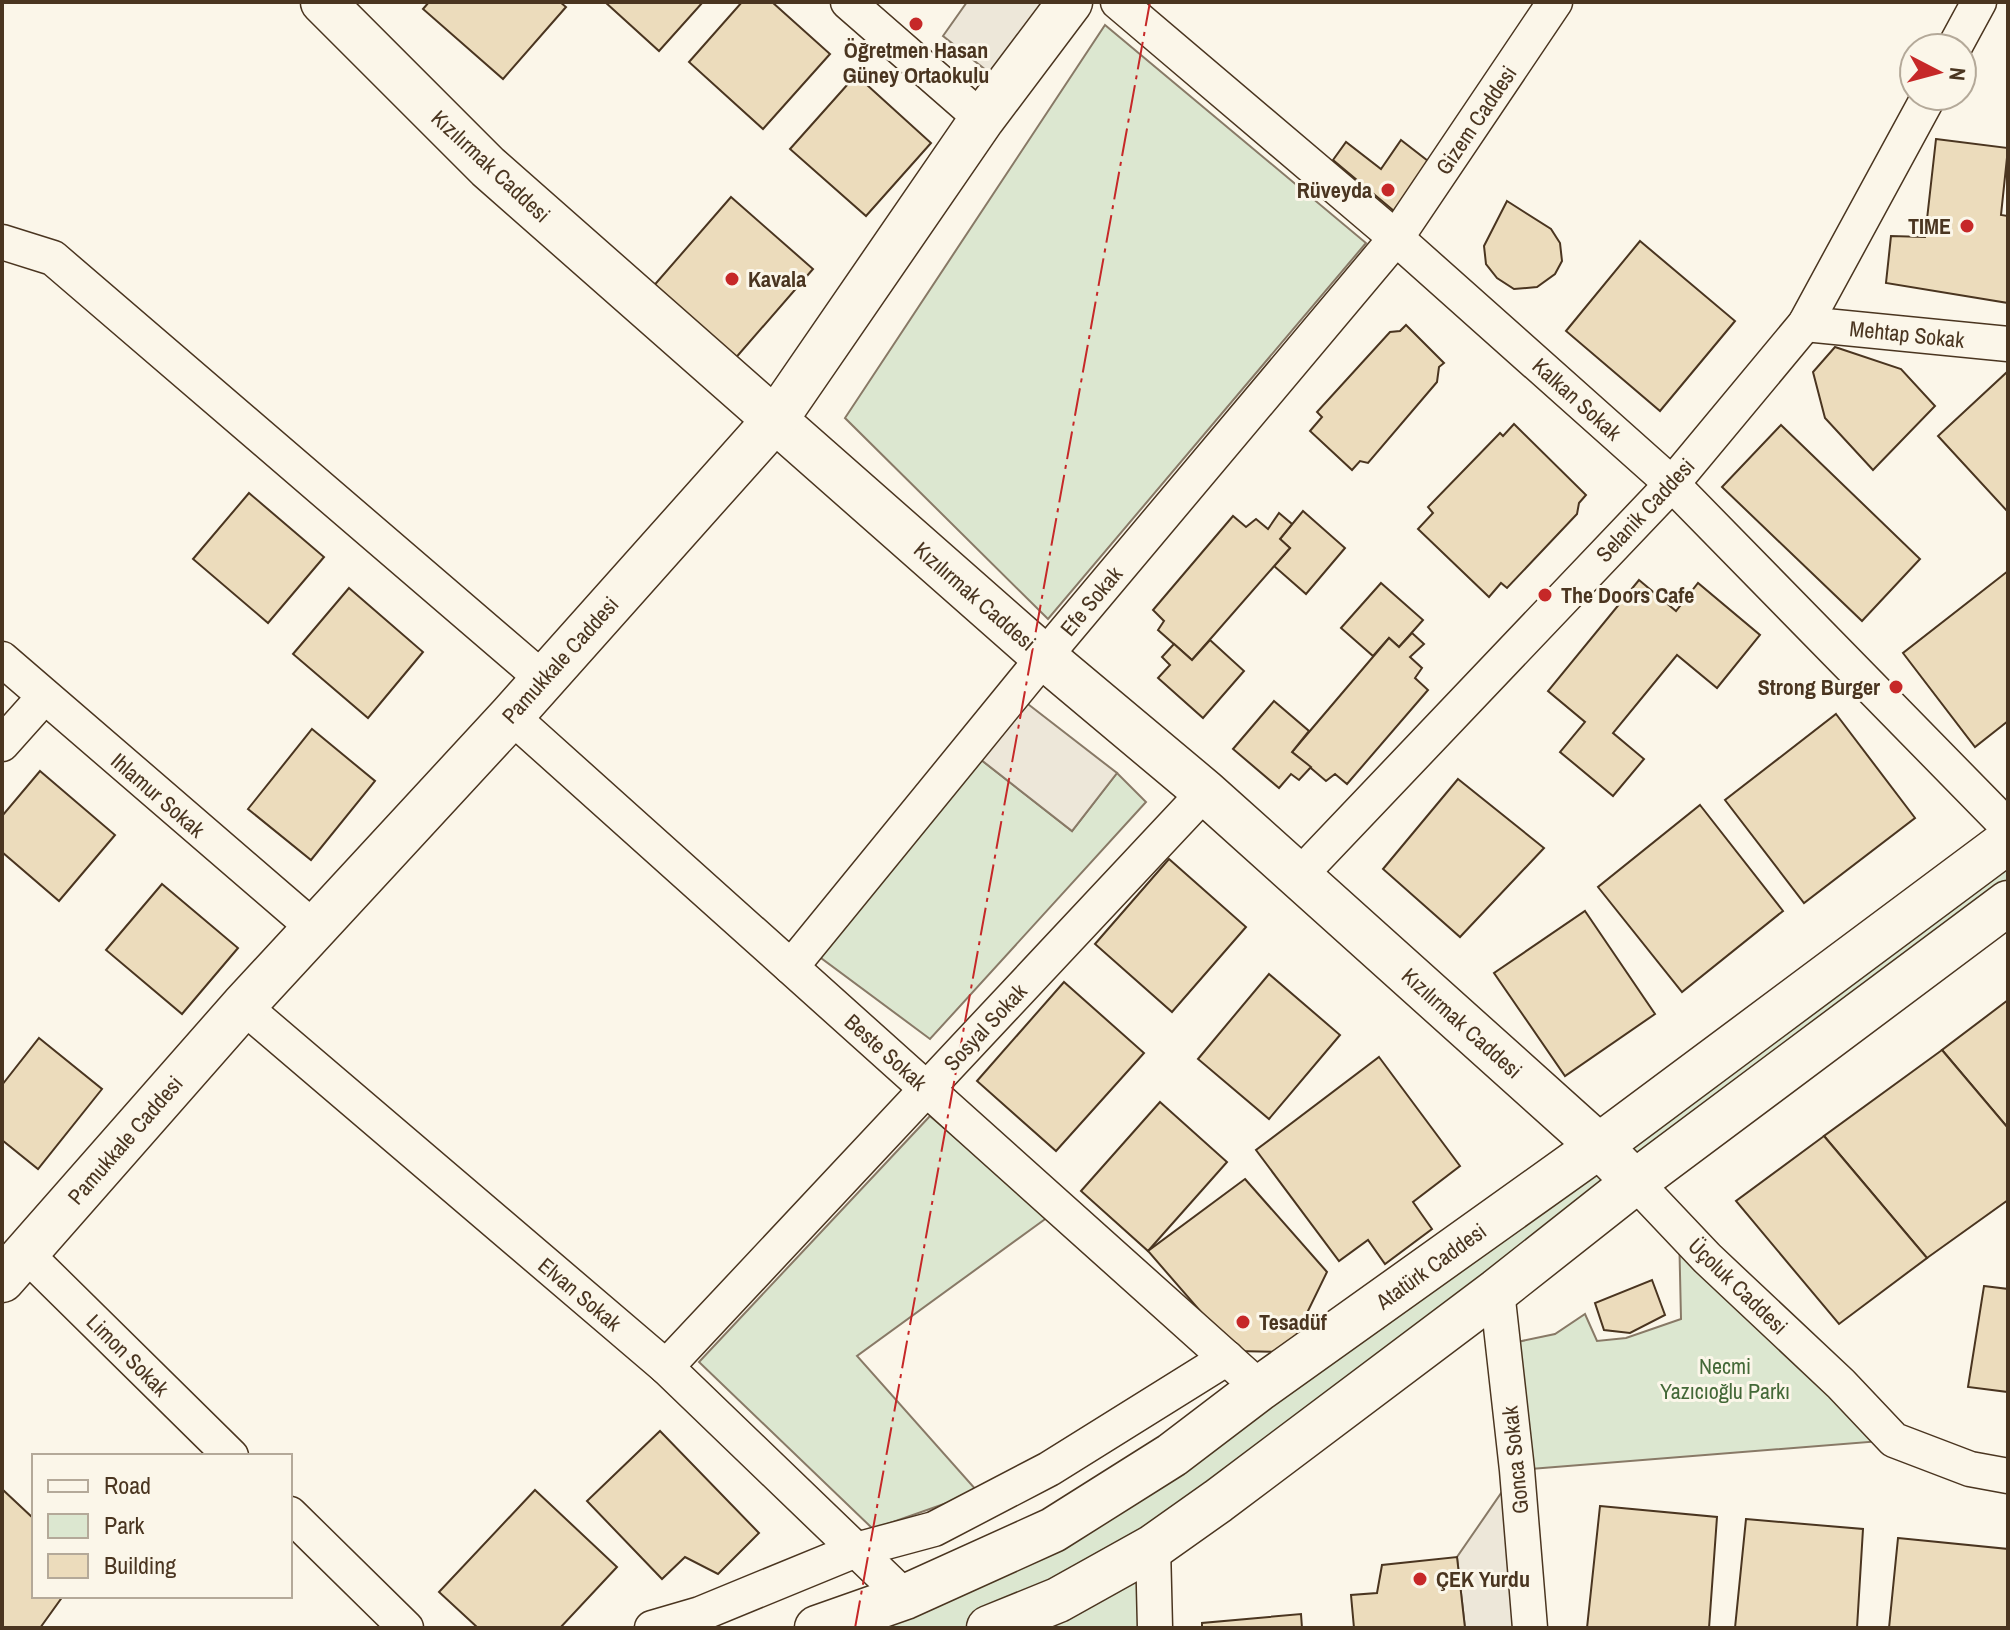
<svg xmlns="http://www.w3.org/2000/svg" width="2010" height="1630" viewBox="0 0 2010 1630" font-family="'Archivo Narrow',sans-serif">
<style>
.green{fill:#dce7d0;stroke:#887966;stroke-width:2}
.parking{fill:#ede7d9;stroke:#887966;stroke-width:2}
.building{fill:#ecdcbc;stroke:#4a3520;stroke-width:2}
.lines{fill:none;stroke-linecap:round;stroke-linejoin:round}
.street-casing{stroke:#4a3520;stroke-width:37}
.secondary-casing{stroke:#4a3520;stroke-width:47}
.street{stroke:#fbf6e9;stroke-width:34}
.secondary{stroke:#fbf6e9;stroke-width:44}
.power{stroke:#c62828;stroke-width:2;stroke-dasharray:28 6 4 6;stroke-linecap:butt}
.poi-dot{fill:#c62828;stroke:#fbf6e9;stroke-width:3}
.labels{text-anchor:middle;stroke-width:6;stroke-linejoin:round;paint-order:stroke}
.poi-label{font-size:22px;font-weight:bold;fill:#4a3520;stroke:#fbf6e9;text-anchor:start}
.street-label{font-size:22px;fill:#4a3520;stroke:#fbf6e9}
.park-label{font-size:22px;fill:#436837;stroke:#fbf6e9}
</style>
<rect width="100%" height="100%" fill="#fbf6e9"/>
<g class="green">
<path d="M 1105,25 L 1366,243 L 1048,619 L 845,418 Z"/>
<path d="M 980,759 L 1072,831 L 1117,773 L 1146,802 L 930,1039 L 817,955 Z"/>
<path d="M 2008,841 L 2008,924 L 1154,1547 L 1155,1628 L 817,1628 L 1053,1530 Z"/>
<path d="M 930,1116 L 1048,1217 L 857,1356 L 978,1492 L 873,1529 L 699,1362 Z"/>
<path d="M 1679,1229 L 1894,1440 L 1517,1470 L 1503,1345 L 1555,1334 L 1585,1314 L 1597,1341 L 1626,1338 L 1681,1319 Z"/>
</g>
<g class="parking">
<path d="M 967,2 L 1051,2 L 996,78 L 943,36 Z"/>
<path d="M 1024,701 L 1117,773 L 1072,831 L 980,759 Z"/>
<path d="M 1517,1470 L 1528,1628 L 1465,1628 L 1457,1557 Z"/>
</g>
<g class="building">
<path d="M 429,2 L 560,2 L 566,7 L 503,79 L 423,9 Z"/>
<path d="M 605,2 L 703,2 L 659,51 Z"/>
<path d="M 742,2 L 772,2 L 830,54 L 763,129 L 689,62 Z"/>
<path d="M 856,75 L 931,143 L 866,216 L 790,149 Z"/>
<path d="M 1936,139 L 2008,148 L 2001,215 L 2008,216 L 2008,303 L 1886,283 L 1891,236 L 1925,237 Z"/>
<path d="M 1401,140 L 1428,161 L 1394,211 L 1333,160 L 1346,142 L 1381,169 Z"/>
<path d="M 731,197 L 813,269 L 733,361 L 651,289 Z"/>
<path d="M 1507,201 L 1551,229 L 1560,243 L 1562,261 L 1555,274 L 1537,287 L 1514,289 L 1497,278 L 1486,264 L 1484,246 Z"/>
<path d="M 1640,241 L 1735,321 L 1660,411 L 1566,331 Z"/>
<path d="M 1406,325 L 1444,363 L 1439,367 L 1437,382 L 1368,463 L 1360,461 L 1352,470 L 1310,431 L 1322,417 L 1317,412 L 1390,332 L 1400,331 Z"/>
<path d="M 1835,347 L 1901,369 L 1935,406 L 1873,470 L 1825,418 L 1813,372 Z"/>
<path d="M 2006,373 L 2008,375 L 2008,512 L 1938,436 Z"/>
<path d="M 1514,424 L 1586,495 L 1579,503 L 1577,514 L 1507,588 L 1501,583 L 1489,597 L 1418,529 L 1433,513 L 1428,507 L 1500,433 L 1503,436 Z"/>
<path d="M 1781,425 L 1920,559 L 1862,621 L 1722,487 Z"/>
<path d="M 249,493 L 324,557 L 268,623 L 193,559 Z"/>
<path d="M 1303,511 L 1345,548 L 1306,594 L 1274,566 L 1290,548 L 1280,539 Z"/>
<path d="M 1279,513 L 1292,524 L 1280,539 L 1290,548 L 1192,660 L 1158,630 L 1164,621 L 1153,610 L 1233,516 L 1246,527 L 1256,519 L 1268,529 Z"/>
<path d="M 2008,571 L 2008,721 L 1975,747 L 1903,653 Z"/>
<path d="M 1639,580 L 1676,611 L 1698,583 L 1760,635 L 1717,688 L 1677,655 L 1613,733 L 1644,759 L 1613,796 L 1560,752 L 1585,722 L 1548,691 Z"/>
<path d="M 1381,583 L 1423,620 L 1399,647 L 1389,638 L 1373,656 L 1341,628 Z"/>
<path d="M 349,588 L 423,652 L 368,718 L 293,654 Z"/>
<path d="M 1412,633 L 1424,644 L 1410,657 L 1422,668 L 1415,678 L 1428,690 L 1347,784 L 1335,774 L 1326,781 L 1292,752 L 1389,638 L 1399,647 Z"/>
<path d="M 1210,640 L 1244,671 L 1203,718 L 1158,678 L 1170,665 L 1162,657 L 1174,644 L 1192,660 Z"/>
<path d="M 1274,701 L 1309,731 L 1292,752 L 1311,767 L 1299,780 L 1291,774 L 1279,788 L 1233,749 Z"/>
<path d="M 1836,714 L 1915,818 L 1804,903 L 1725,800 Z"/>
<path d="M 312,729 L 375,781 L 311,860 L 248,809 Z"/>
<path d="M 40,771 L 115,835 L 59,901 L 2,852 L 2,816 Z"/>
<path d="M 1458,779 L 1544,848 L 1460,937 L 1383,869 Z"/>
<path d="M 1700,805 L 1783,911 L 1682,992 L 1598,887 Z"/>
<path d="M 1169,859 L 1246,927 L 1172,1012 L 1095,944 Z"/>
<path d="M 162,884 L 238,948 L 182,1014 L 106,950 Z"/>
<path d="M 1585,911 L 1655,1014 L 1565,1076 L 1494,973 Z"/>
<path d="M 1269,974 L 1340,1035 L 1269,1119 L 1198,1059 Z"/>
<path d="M 1064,982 L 1144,1053 L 1056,1151 L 977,1081 Z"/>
<path d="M 2008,1000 L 2008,1128 L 1942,1050 Z"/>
<path d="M 39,1038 L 102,1089 L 38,1169 L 2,1140 L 2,1085 Z"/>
<path d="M 1942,1050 L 2008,1128 L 2008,1200 L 1927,1258 L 1824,1136 Z"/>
<path d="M 1379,1057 L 1460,1166 L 1413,1202 L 1432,1229 L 1385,1264 L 1368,1240 L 1339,1261 L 1256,1150 Z"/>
<path d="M 1160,1102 L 1227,1162 L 1148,1251 L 1081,1191 Z"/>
<path d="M 1824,1136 L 1927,1258 L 1839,1324 L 1736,1201 Z"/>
<path d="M 1245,1179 L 1327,1272 L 1288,1352 L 1235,1351 L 1148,1251 Z"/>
<path d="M 1652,1280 L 1665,1315 L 1630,1333 L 1604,1330 L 1595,1303 Z"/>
<path d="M 1984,1286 L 2008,1289 L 2008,1392 L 1968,1387 Z"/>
<path d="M 660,1431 L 759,1533 L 718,1574 L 685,1557 L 662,1579 L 587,1501 Z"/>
<path d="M 2,1489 L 34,1519 L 34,1596 L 63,1596 L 40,1628 L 2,1628 Z"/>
<path d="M 535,1490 L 617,1567 L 560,1628 L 478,1628 L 439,1592 Z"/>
<path d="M 1600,1506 L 1717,1517 L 1709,1628 L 1587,1628 Z"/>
<path d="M 1746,1519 L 1863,1529 L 1857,1628 L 1735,1628 Z"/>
<path d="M 1898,1538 L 2008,1549 L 2008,1628 L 1889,1628 Z"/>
<path d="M 1457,1557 L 1465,1628 L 1354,1628 L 1351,1595 L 1377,1593 L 1382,1565 Z"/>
<path d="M 1301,1614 L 1302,1628 L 1202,1628 L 1202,1623 Z"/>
</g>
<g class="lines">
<g class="street-casing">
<g id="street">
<path d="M 848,2 L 982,119"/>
<path d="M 1118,2 L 1396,238 L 1672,484 L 2008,827"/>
<path d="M 1954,48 L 1979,2"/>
<path d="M 2,242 L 53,258 L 543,679"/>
<path d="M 1805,324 L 2008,344"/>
<path d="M 2,659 L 315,929"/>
<path d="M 511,716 L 1260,1388"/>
<path d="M 2,744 L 44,697"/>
<path d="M 1298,877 L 1672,484 L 1805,324 L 1929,96"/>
<path d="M 791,967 L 1044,657 L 1396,238 L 1555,2"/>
<path d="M 243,1006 L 666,1367 L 905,1597"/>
<path d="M 1635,1182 L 1707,1258 L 1841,1384 L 1894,1440 L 1970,1469 L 2008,1476"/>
<path d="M 25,1253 L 231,1456"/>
<path d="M 1497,1291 L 1517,1470 L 1530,1628"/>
<path d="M 666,1367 L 1205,792"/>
<path d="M 290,1514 L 406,1628"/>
<path d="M 1153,1547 L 1155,1628"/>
<path d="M 652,1628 L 700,1614 L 856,1550 L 934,1529 L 1049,1469 L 1227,1358"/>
</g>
</g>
<g class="secondary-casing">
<g id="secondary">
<path d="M 323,2 L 488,167 L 1044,657 L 1205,792 L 1599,1146 L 1635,1182"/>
<path d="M 2,1280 L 243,1006 L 511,716 L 775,420 L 982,119 L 1070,2"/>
<path d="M 817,1628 L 905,1597 L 1053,1530 L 1172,1455 L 1260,1388 L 1599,1146 L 2008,841"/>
<path d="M 989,1628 L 1058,1600 L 1153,1547 L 1218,1501 L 1497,1291 L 1635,1182 L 2008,903"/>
</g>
</g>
<use href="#street" class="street"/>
<use href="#secondary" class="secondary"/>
<path class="power" d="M 855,1628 L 1150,2"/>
</g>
<g class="poi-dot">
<circle cx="916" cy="24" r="8"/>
<circle cx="1388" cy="190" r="8"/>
<circle cx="1967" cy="226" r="8"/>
<circle cx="732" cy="279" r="8"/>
<circle cx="1545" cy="595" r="8"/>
<circle cx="1896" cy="687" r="8"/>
<circle cx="1243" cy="1322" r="8"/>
<circle cx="1420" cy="1579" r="8"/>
</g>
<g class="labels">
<g class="poi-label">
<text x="916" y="58" text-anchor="middle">Öğretmen Hasan<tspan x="916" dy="25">Güney Ortaokulu</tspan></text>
<text x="1372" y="198" text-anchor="end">Rüveyda</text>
<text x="1951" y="234" text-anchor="end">TIME</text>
<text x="748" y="287">Kavala</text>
<text x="1561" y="603">The Doors Cafe</text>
<text x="1880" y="695" text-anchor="end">Strong Burger</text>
<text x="1259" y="1330">Tesadüf</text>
<text x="1436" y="1587">ÇEK Yurdu</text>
</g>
<g class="street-label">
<text transform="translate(1476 120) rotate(-56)" y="8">Gizem Caddesi</text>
<text transform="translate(491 166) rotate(43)" y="8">Kızılırmak Caddesi</text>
<text transform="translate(1907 334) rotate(6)" y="8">Mehtap Sokak</text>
<text transform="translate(1577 399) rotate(42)" y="8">Kalkan Sokak</text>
<text transform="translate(1645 510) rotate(-47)" y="8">Selanik Caddesi</text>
<text transform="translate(975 596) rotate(41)" y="8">Kızılırmak Caddesi</text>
<text transform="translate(1091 601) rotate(-50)" y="8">Efe Sokak</text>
<text transform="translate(560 660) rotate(-48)" y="8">Pamukkale Caddesi</text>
<text transform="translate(158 795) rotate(41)" y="8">Ihlamur Sokak</text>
<text transform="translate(1462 1023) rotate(42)" y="8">Kızılırmak Caddesi</text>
<text transform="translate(985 1027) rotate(-47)" y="8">Sosyal Sokak</text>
<text transform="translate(886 1052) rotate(42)" y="8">Beste Sokak</text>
<text transform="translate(125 1140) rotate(-49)" y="8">Pamukkale Caddesi</text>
<text transform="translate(1431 1266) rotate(-36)" y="8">Atatürk Caddesi</text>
<text transform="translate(1738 1286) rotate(44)" y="8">Üçoluk Caddesi</text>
<text transform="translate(580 1294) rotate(40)" y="8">Elvan Sokak</text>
<text transform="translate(128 1355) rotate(45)" y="8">Limon Sokak</text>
<text transform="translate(1515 1460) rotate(-96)" y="8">Gonca Sokak</text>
</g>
<g class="park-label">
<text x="1725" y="1374">Necmi<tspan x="1725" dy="25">Yazıcıoğlu Parkı</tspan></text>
</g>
</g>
<rect width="2010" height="1630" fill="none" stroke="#4a3520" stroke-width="8"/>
<rect x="32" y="1454" width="260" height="144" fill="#fbf6e9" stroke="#b4a999" stroke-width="2"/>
<rect x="48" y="1480" width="40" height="12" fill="#fbf6e9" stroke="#b4a999" stroke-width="2"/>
<text x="104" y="1494" font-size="24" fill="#4a3520">Road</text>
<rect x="48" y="1514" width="40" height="24" fill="#dce7d0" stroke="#b4a999" stroke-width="2"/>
<text x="104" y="1534" font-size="24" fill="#4a3520">Park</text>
<rect x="48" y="1554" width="40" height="24" fill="#ecdcbc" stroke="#b4a999" stroke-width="2"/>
<text x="104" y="1574" font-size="24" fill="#4a3520">Building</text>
<g transform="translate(1938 72) rotate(96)"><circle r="38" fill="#fbf6e9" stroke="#b4a999" stroke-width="2"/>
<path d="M0-6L14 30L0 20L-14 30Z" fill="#c62828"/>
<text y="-12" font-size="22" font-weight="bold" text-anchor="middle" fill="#4a3520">N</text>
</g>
</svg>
